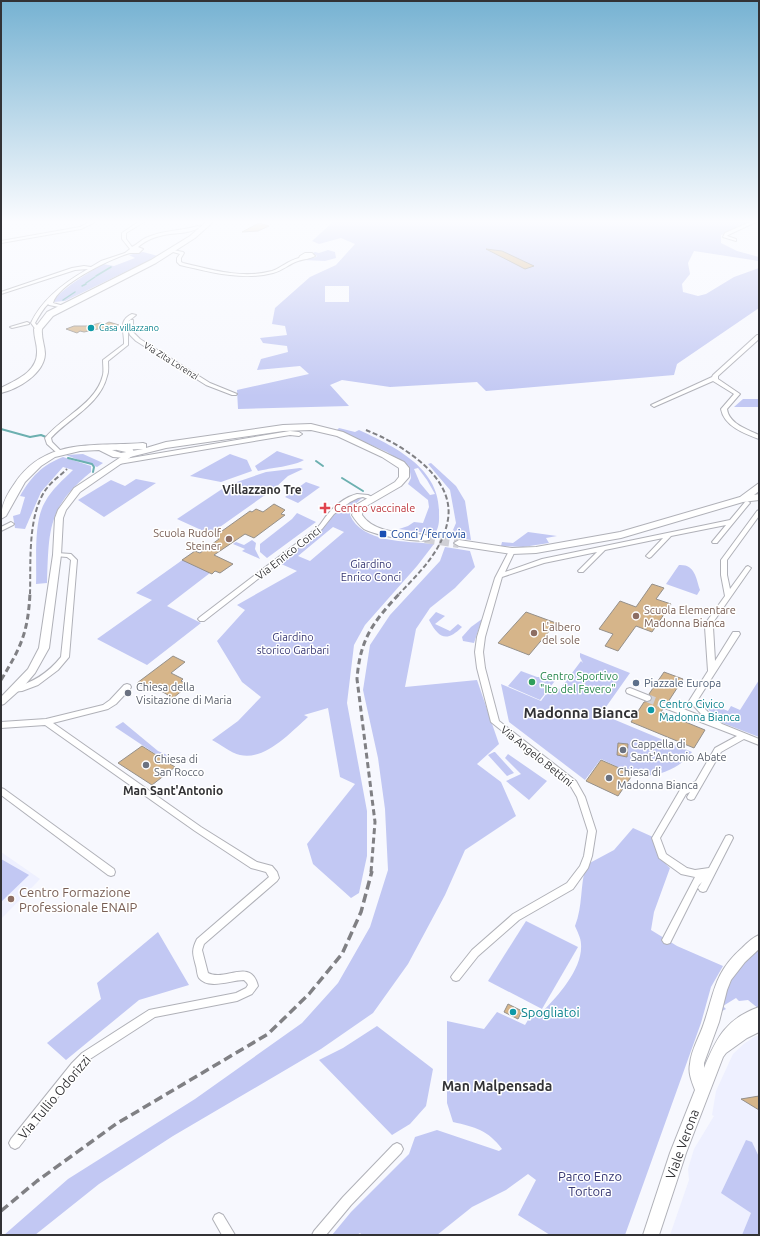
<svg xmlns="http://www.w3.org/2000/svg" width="760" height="1236" viewBox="0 0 760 1236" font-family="Ubuntu,sans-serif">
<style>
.built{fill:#eef0ff}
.green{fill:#c2c8f3;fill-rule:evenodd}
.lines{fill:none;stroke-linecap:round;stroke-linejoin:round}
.stream-far1{stroke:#6cb0b0;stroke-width:1.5}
.stream{stroke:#6cb0b0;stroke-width:2}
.building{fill:#d6b58a;stroke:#95908a}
.minor-tunnel{stroke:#d0d0d6;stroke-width:8;stroke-dasharray:8 4;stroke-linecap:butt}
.primary-tunnel{stroke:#d0d0d6;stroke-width:10;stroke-dasharray:10 4.5;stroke-linecap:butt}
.minor-casing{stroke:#b0b1b8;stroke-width:2}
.tertiary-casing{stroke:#b0b1b8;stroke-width:2}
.secondary-casing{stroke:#b0b1b8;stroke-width:2}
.primary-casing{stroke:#b0b1b8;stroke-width:2}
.minor{fill:#fff;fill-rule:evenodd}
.tertiary{fill:#fff;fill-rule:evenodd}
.secondary{fill:#fff;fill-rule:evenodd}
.primary{fill:#fff;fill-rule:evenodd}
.rail-far2{stroke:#808084;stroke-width:2;stroke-dasharray:5 2.5;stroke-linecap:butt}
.rail-far1{stroke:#808084;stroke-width:3;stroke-dasharray:6 3.5;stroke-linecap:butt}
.rail{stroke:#808084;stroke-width:3.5;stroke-dasharray:9 4.5;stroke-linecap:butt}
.culture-dot{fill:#0f9aa8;stroke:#fff;stroke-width:1.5}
.health-dot{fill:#e0444e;stroke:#fff;stroke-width:1.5}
.transit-dot{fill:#1a4fb4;stroke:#fff;stroke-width:1.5}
.education-dot{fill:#8d6e63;stroke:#fff;stroke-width:1.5}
.leisure-dot{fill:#2e9e5b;stroke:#fff;stroke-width:1.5}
.service-dot{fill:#5c6f8a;stroke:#fff;stroke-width:1.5}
.worship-dot{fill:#6b7280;stroke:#fff;stroke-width:1.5}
.labels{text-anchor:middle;stroke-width:3;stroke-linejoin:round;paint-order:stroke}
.far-culture-label{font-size:9px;fill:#0d838f;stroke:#fff;text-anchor:start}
.far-street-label{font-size:9px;fill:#323235;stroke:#fff}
.health-label{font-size:11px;fill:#be3a42;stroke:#fff;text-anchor:start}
.education-label{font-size:11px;fill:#785e54;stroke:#fff;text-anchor:start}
.transit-label{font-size:11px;fill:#164399;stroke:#fff;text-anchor:start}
.street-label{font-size:11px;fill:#323235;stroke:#fff}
.park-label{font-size:11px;fill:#373873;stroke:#fff}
.leisure-label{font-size:11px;fill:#27864d;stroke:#fff;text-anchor:start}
.service-label{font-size:11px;fill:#4e5e75;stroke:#fff;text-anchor:start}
.worship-label{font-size:11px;fill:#5b616d;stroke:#fff;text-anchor:start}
.culture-label{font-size:11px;fill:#0d838f;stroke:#fff;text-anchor:start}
.neighbourhood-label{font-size:12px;font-weight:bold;fill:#323235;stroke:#fff}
.near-education-label{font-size:13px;fill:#785e54;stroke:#fff;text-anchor:start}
.near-culture-label{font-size:13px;fill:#0d838f;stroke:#fff;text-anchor:start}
.near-street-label{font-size:13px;fill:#323235;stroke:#fff}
.near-park-label{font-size:13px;fill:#373873;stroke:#fff}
.near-neighbourhood-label{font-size:14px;font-weight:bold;fill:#323235;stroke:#fff}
.district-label{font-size:15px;font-weight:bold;fill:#323235;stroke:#fff}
</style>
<rect width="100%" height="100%" fill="#f7f8fe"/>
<g class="built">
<path d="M 1,852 L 40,879 L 1,919 Z"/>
<path d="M 756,1036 L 759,1036 L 759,1235 L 670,1235 L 689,1180 L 688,1169 L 694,1149 L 714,1116 L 712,1115 L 716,1091 L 733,1054 L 745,1043 Z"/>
</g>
<g class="green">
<path d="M 333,222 L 749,222 L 734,231 L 721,235 L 721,243 L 737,251 L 759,257 L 759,261 L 694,251 L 688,263 L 690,274 L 682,284 L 683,292 L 698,296 L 706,294 L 734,277 L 759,268 L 759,308 L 677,364 L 674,375 L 486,391 L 477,382 L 390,387 L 342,380 L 330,385 L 349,406 L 238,409 L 237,390 L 309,374 L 300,366 L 257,370 L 261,359 L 288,352 L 287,346 L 263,343 L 260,338 L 287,335 L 285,326 L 272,324 L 275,308 L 310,277 L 336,265 L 355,244 L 341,238 L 319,244 L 312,241 ZM 325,286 L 349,286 L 349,302 L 325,302 Z"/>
<path d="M 328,250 L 335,252 L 336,258 L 325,261 L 303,260 L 316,257 L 317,256 L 313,253 L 315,252 L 319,253 Z"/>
<path d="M 143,252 L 158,256 L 65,301 L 54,302 C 56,292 93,270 103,264 L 114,266 L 135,258 L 129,255 Z"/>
<path d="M 743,399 L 759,399 L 759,407 L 734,407 Z"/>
<path d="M 339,428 L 355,432 L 359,430 C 393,446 439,467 439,511 C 439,520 440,527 434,534 L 399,529 L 408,526 L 414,522 L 423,523 L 429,507 L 428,500 L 408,484 L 411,478 L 409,466 L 387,452 L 337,430 ZM 418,468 L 427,480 L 435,494 L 430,495 L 420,483 L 414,469 Z"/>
<path d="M 277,451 L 304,460 C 295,466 270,468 258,471 L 255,466 Z"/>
<path d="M 83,454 L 103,463 L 97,467 L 66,455 Z"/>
<path d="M 230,454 L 247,460 L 252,471 L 221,482 L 190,476 Z"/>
<path d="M 63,457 L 91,466 L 91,472 C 47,507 49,531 47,583 L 36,584 C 37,561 33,522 45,502 C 52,489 63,480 73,470 L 63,467 L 41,492 L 25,529 L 15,528 L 13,516 L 20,514 L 25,497 L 20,496 C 31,477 42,465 63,457 Z"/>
<path d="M 431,463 L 456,486 L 465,501 L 471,540 L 450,537 L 456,523 L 450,490 L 428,464 Z"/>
<path d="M 300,468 L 303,469 L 288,476 L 275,488 L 210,534 L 177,519 L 228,485 L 266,472 Z"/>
<path d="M 136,479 L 156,483 L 104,517 L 78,500 L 111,480 L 125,486 Z"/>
<path d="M 306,482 L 320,487 L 298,503 L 285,497 Z"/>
<path d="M 358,496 L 362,498 L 352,507 L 350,515 C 362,543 406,541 434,544 L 417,566 L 365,625 L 354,645 L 347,703 L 367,811 L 367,856 L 359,893 L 351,898 L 313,864 L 307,844 L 355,784 L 340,777 L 328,708 L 304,715 L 308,717 C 291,732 265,761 240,755 C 231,753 220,744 212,740 L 238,721 L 261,697 L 242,682 L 217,641 L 245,610 L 237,605 L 297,571 L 279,563 L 327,524 L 333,513 ZM 333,527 L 344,532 L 310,561 L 298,556 Z"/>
<path d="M 297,513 L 316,522 L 267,558 L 260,552 L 260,544 L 292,519 Z"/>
<path d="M 528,532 L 557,536 L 546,538 L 549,543 L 523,547 L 501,546 L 502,542 L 513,543 Z"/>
<path d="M 252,540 L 256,543 L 255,549 L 260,559 L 242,551 L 245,549 L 233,544 L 236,542 L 244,545 Z"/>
<path d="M 445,547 L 470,551 L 475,567 L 455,588 L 430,608 L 416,629 L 405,687 L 477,680 L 499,744 L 477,764 L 501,782 L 516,816 L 465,850 L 445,895 L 408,964 L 373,1013 L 321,1049 L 173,1136 L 99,1184 L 35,1235 L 4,1235 L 68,1179 L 195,1099 L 302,1023 L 338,983 L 370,927 L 388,870 L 385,809 L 378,758 L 363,690 L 370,645 L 390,615 L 440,561 Z"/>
<path d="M 203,550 L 233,564 L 220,573 L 215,571 L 210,573 L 167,606 L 201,623 L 147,665 L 97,639 L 152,600 L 136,593 L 195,551 L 200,553 Z"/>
<path d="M 679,565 C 695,564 696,578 700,590 L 697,595 L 666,584 Z"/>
<path d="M 436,612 L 445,616 L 435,624 L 450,631 L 458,624 L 462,627 C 447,642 439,639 429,620 Z"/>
<path d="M 482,619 L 474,643 L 463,641 L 462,637 L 471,627 Z"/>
<path d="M 580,653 L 630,673 L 601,714 L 692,752 C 681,768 654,780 635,774 C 623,770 612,764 601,759 L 585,780 L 509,722 L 501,684 L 541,701 L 552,686 L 560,689 L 581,661 L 583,663 L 580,657 Z"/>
<path d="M 521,671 L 537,677 L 558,677 L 540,700 L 508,686 Z"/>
<path d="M 759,680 L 759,737 L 720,722 L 720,719 L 697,701 L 699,699 L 728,711 L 731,706 L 740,710 Z"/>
<path d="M 123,722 L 158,751 L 172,757 L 166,761 L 115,727 Z"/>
<path d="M 494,752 L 495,752 L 514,773 L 507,776 L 488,755 Z"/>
<path d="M 508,754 L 547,781 L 529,800 L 506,781 L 521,774 L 505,758 Z"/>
<path d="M 633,828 L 653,837 L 660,858 L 670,868 L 654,912 L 651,930 L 677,946 L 723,966 L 711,987 L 701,1023 L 625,1235 L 550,1235 L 518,1215 L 536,1180 L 528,1174 L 506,1190 L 472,1207 L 437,1235 L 362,1235 L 360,1233 L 357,1235 L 332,1235 L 351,1212 L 409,1154 L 415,1137 L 437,1130 L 499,1151 L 502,1149 C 488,1130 475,1127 453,1122 L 447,1103 L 447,1021 L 484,1029 L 497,1012 L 525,1025 L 534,1010 L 543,1011 C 559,995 583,968 581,944 C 581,938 577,931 575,926 C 583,906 580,885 586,865 L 614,850 Z"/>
<path d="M 1,859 L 29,875 L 1,902 Z"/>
<path d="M 526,921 L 578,947 L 542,1009 L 488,981 Z"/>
<path d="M 158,932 L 189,985 L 139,1000 L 66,1060 L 47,1043 L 101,999 L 97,983 Z"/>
<path d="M 759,944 L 759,1009 L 748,1000 L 739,1001 L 736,998 L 723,1006 L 726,1009 L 722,1011 L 719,1009 L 728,978 Z"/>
<path d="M 377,1026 L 433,1069 L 426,1106 L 410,1124 L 392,1135 L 319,1060 L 343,1048 Z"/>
<path d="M 746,1140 L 752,1142 L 759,1157 L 759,1235 L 742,1235 L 751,1213 L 721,1193 Z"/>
</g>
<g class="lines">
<g class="stream-far1">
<path d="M 96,276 L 111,267"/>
<path d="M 86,283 L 95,277"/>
<path d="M 82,286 L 86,284"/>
<path d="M 63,300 L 75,292"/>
</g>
<g class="stream">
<path d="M 1,429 L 30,437 L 41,435 L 46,437"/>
<path d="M 68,458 L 92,464 L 94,467 L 93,472"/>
<path d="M 316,461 L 323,466"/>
<path d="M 342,478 L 363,491"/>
</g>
</g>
<g class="building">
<path d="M 259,223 L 269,226 L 258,231 L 242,232 Z"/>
<path d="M 486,249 L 502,251 L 534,266 L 525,269 Z"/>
<path d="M 109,322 L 119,325 L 109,330 L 98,329 L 84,332 L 80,331 L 77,333 L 66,329 L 74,326 L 88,326 L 100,323 L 105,324 Z"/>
<path d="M 274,504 L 285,510 L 281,514 L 285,515 L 254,538 L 245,534 L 214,555 L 233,564 L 220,573 L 215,571 L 212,574 L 182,560 L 195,551 L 200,553 L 219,539 L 215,536 L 250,511 L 252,512 L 256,509 L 263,512 Z"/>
<path d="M 652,584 L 664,588 L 656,599 L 671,604 L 652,632 L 636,626 L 618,651 L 605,646 L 613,634 L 599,629 L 620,601 L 636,607 Z"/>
<path d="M 526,612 L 556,623 L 529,655 L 498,643 Z"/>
<path d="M 173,656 L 185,662 L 171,673 L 183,679 L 181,681 L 189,685 L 173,698 L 151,685 L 146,688 L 137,683 Z"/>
<path d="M 664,672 L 683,679 L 668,702 L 661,702 L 660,706 L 663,709 L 661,712 L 705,730 L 694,748 L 631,722 L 644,702 L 651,701 L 652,697 L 649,694 Z"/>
<path d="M 618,743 L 628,744 L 627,757 L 617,755 Z"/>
<path d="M 142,746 L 175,767 L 152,785 L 118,763 Z"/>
<path d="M 601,760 L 633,774 L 618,796 L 586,781 Z"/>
<path d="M 508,1004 L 522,1011 L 518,1019 L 504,1012 Z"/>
<path d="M 759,1096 L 759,1110 L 741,1099 Z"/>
</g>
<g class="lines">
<path class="minor-tunnel" d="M 647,698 L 665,705"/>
<path class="primary-tunnel" d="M 425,538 L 459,543"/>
<g class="minor-casing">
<g id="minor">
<path d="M 89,222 L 95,222 L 81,229 L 1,243 L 1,241 L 80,227 Z"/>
<path d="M 138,222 L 144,222 L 126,233 L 126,239 L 132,247 C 138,244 142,239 148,237 C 164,230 182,231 198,226 L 200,227 C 188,235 173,232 160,236 C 151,238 144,242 138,247 L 143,249 L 139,253 C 137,253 133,253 130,253 C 110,259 58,284 53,303 L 64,306 L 64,308 L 49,305 L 48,304 C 43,309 39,316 35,323 L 40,329 L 40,330 L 36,330 L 31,323 C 42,299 65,282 88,269 L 75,270 L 1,294 L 1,292 L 72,268 L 84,266 L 91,267 L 101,261 L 125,253 L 130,249 L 122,239 L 122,233 Z"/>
<path d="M 750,222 L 756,222 L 728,235 L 727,236 L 736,239 L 736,241 L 723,237 L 725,233 Z"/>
<path d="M 173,250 L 183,252 L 184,253 L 181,258 L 181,262 L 183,263 C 212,270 243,279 272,271 C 281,268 289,260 299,258 L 300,256 L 305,253 L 312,253 L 315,256 C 310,259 304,259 298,261 C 289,264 282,271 273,273 C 242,281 210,272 180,265 L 177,262 L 177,258 L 180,254 L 173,252 Z"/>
<path d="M 132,314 L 136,315 C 132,319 128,319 128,326 L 129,320 L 133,320 L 133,332 L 140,339 L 210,383 L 237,394 L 236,395 L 232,395 L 206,385 L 136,341 L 130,335 L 128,330 L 128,345 L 108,361 C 108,366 109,371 107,376 C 100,405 69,418 51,438 L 52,442 L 62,452 L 61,453 L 57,453 L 47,444 L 45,438 C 63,416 96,404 103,375 C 104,371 103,365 103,360 L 124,344 C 125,332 117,321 132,314 Z"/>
<path d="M 27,322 L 29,323 L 29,324 L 12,328 L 10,327 Z"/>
<path d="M 757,335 L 759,335 L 759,339 L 718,376 L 718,379 L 740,394 L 727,409 C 729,424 747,429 759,435 L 759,439 C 745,434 724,426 721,409 L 734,394 L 713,381 L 656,406 L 654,407 L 651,405 L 712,377 L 713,375 Z"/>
<path d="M 290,431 L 299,432 L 302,434 L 299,436 L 290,435 L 119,464 L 116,462 L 119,460 Z"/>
<path d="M 357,494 L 368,495 L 376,499 L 373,501 L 363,497 L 358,498 L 350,502 L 334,514 L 322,529 L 204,621 L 200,621 L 198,619 L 200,617 L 318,527 C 322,523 324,518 328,514 C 335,505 346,497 357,494 Z"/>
<path d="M 747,501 L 749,502 L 750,503 L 749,504 L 717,543 L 713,543 L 712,542 L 726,525 L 671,536 L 651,557 L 649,558 L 646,556 L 663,538 L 605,550 L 583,572 L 579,572 L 578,571 L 597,552 L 544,563 L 502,577 L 485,637 L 483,652 L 485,668 L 499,721 L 576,781 L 585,797 L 596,831 L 592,856 L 588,868 L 573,889 L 519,920 L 478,956 L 459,980 L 456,981 L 453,980 L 451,977 L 453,974 L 472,950 L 513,914 L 567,883 L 580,866 L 584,856 L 588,831 L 577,797 L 570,785 L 491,722 L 477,668 L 475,652 L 477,637 L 495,578 L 509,551 L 512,549 L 515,551 L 505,572 L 542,559 L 730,520 L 745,502 Z"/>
<path d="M 759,510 L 759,516 L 727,560 L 727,575 L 730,589 L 746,567 L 748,566 L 751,568 L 714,621 L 713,627 L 715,661 L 733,632 L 739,632 L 740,634 L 697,701 L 714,718 L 722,724 L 759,739 L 759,745 L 744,739 L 721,752 L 694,799 L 691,800 L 688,799 L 687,797 L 690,792 L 686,794 L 660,838 L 666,854 L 687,868 L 695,870 L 709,868 L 726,836 L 729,835 L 732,836 L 733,838 L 706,891 L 703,892 L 700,891 L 698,888 L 702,882 L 699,885 L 670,943 L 667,944 L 664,943 L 662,940 L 695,877 L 681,874 L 659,858 L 652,838 L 680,790 L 696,781 L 715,748 L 737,736 L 662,707 L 661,705 L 662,703 L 668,703 L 704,717 L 689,701 L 708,671 L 705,627 L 707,621 L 725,596 L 721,575 L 721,560 L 757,511 Z"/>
<path d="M 11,522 L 14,524 L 13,525 L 1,531 L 1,527 Z"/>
<path d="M 57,553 L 71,554 L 77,560 L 69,657 L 58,670 L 38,685 L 22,691 L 12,692 L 11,690 L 12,688 C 33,683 48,673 61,657 L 71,560 L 67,557 L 55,556 L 54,555 L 55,554 Z"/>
<path d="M 127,684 L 130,685 L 131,687 L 130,689 L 116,704 L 108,709 L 53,723 L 201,827 L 257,862 L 272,866 L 277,872 L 279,878 L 277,881 L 204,944 L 202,950 L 208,973 C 225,982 251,957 258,986 L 252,994 L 237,1001 L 155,1017 L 90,1059 L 80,1069 L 19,1147 L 15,1149 L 11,1147 L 9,1143 L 11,1139 L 72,1063 L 82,1053 L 149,1010 L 236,993 L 246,988 L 248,985 L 247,983 L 244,980 C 231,980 209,990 199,978 C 197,975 197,969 196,966 C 193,954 191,951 197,939 L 269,877 L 266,872 L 251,868 L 195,831 L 45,725 L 1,728 L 1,722 L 46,719 L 103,705 L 110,700 L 124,685 Z"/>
<path d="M 630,688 L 650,696 L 651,698 L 650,700 L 647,701 L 627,693 L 626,691 L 627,689 Z"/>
<path d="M 1,788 L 4,789 L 114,869 L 115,872 L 114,875 L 111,876 L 108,875 L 1,795 Z"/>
<path d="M 397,1143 L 401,1145 L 403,1149 L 401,1153 L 351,1205 L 326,1235 L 312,1235 L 314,1231 L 343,1197 L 393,1145 Z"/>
<path d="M 219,1213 L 223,1215 L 235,1235 L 222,1235 L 213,1219 L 215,1215 Z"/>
</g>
</g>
<g class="tertiary-casing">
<path id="tertiary" d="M 117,446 L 132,448 L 135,454 L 80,492 L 66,510 L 63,518 L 61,555 L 49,648 L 35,673 L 24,686 L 4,704 L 1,705 L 1,697 L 28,669 L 39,648 L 53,555 L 55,518 L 58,510 L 74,488 L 127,453 L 126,452 L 117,450 Z"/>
</g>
<g class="secondary-casing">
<path id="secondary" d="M 759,935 L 759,949 L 745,962 L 731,980 L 727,990 L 719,1022 L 704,1063 L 704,1068 C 717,1037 726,1019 759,1007 L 759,1032 L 747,1038 L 726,1053 L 723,1057 L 686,1153 L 659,1235 L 643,1235 L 670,1153 L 695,1090 C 692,1082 688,1073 690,1064 C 691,1050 700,1036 704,1023 C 715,991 714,973 742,948 C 747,943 752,938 759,935 Z"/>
</g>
<g class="primary-casing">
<g id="primary">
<path d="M 206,222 L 213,222 L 195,238 L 156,263 L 53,316 L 42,329 C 41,338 45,346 45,354 C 44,374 18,389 1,393 L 1,388 C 16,380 38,372 37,351 C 37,344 34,337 34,329 L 47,312 L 151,260 L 190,236 Z"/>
<path d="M 311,424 L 343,432 L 404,462 L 409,468 L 409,477 L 401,486 L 363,508 L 362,515 C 375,534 404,532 425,535 L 429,536 L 430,538 L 429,540 C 416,543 375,535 364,529 C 359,525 356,521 352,515 L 356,505 L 395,482 L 399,477 L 399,468 L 382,457 L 337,436 L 311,430 L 283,431 L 166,448 L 126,458 L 113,457 L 99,450 L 80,451 L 55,457 L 41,466 L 25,482 L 6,516 L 1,519 C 1,505 7,494 15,483 C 46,437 95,447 143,443 L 146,444 L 146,448 L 166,442 L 283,425 ZM 143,449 L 121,453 L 112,450 Z"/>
<path d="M 759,483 L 759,491 L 754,495 L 759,494 L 759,500 L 743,502 L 621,538 L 536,553 L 512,554 L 459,546 L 454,543 L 459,540 L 512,548 L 536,547 L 620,532 L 740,497 Z"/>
</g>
</g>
<use href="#minor" class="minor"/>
<use href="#tertiary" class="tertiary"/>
<use href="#secondary" class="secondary"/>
<use href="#primary" class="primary"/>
<g class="rail-far2">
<path d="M 366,430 C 401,444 459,478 447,524 C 441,552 418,574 399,594"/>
<path d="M 30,594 C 31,563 27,514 47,488 C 52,481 61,475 67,469"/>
</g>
<g class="rail-far1">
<path d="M 1,680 C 21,647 28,633 30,593"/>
<path d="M 371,872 L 375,822 L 357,679 C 360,639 373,622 400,593"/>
</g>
<path class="rail" d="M 1,1211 L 37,1181 L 116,1124 L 268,1034 L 309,994 L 342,954 L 361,912 L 372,871"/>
</g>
<linearGradient id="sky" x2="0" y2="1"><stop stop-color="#76b2d2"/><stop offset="0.56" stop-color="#fbfcff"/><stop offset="1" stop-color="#fbfcff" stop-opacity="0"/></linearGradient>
<rect width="760" height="396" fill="url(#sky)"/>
<g class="culture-dot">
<circle cx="91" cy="328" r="4"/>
<circle cx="651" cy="710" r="4"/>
<circle cx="513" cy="1012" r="4"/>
</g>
<path class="health-dot" d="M323 502h4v4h4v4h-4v4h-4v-4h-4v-4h4z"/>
<rect class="transit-dot" x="379" y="530" width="8" height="8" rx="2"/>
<g class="education-dot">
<circle cx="229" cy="539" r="4"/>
<circle cx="636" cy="616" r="4"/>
<circle cx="534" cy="633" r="4"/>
<circle cx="11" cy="899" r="4"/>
</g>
<circle class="leisure-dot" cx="532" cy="682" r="4"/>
<circle class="service-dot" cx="636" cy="683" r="4"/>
<g class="worship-dot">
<circle cx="128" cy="693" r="4"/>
<circle cx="623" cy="750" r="4"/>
<circle cx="146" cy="765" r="4"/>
<circle cx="609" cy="778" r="4"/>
</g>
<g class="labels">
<g class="far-culture-label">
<text x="99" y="331">Casa villazzano</text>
</g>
<g class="far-street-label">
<text transform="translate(171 361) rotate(32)" y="3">Via Zita Lorenzi</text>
</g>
<g class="health-label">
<text x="334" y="512">Centro vaccinale</text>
</g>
<g class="education-label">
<text x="221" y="537" text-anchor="end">Scuola Rudolf<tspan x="221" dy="13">Steiner</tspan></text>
<text x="644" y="614">Scuola Elementare<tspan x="644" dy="13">Madonna Bianca</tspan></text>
<text x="542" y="631">L'albero<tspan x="542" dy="13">del sole</tspan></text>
</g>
<g class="transit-label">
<text x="391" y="538">Conci / ferrovia</text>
</g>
<g class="street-label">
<text transform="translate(288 553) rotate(-38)" y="4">Via Enrico Conci</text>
<text transform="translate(537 756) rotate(39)" y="4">Via Angelo Bettini</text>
</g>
<g class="park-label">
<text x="371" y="568">Giardino<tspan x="371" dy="13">Enrico Conci</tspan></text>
<text x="293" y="641">Giardino<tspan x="293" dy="13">storico Garbari</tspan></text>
</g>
<g class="leisure-label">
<text x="540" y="680">Centro Sportivo<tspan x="540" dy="13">"Ito del Favero"</tspan></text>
</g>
<g class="service-label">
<text x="644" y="687">Piazzale Europa</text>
</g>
<g class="worship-label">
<text x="136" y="691">Chiesa della<tspan x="136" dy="13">Visitazione di Maria</tspan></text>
<text x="631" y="748">Cappella di<tspan x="631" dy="13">Sant'Antonio Abate</tspan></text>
<text x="154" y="763">Chiesa di<tspan x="154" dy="13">San Rocco</tspan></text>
<text x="617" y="776">Chiesa di<tspan x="617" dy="13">Madonna Bianca</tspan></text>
</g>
<g class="culture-label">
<text x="659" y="708">Centro Civico<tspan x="659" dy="13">Madonna Bianca</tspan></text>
</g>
<g class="neighbourhood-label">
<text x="262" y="494">Villazzano Tre</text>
<text x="173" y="795">Man Sant'Antonio</text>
</g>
<g class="near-education-label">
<text x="19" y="897">Centro Formazione<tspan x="19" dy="15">Professionale ENAIP</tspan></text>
</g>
<g class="near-culture-label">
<text x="521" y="1017">Spogliatoi</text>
</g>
<g class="near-street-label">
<text transform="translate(54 1097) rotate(-50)" y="5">Via Tullio Odorizzi</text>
<text transform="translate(682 1144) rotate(-70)" y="5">Viale Verona</text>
</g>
<g class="near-park-label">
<text x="590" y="1181">Parco Enzo<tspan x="590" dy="15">Tortora</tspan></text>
</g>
<g class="near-neighbourhood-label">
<text x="497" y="1091">Man Malpensada</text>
</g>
<g class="district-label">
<text x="581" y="718">Madonna Bianca</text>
</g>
</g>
<rect width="760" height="1236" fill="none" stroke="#323235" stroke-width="4"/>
</svg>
